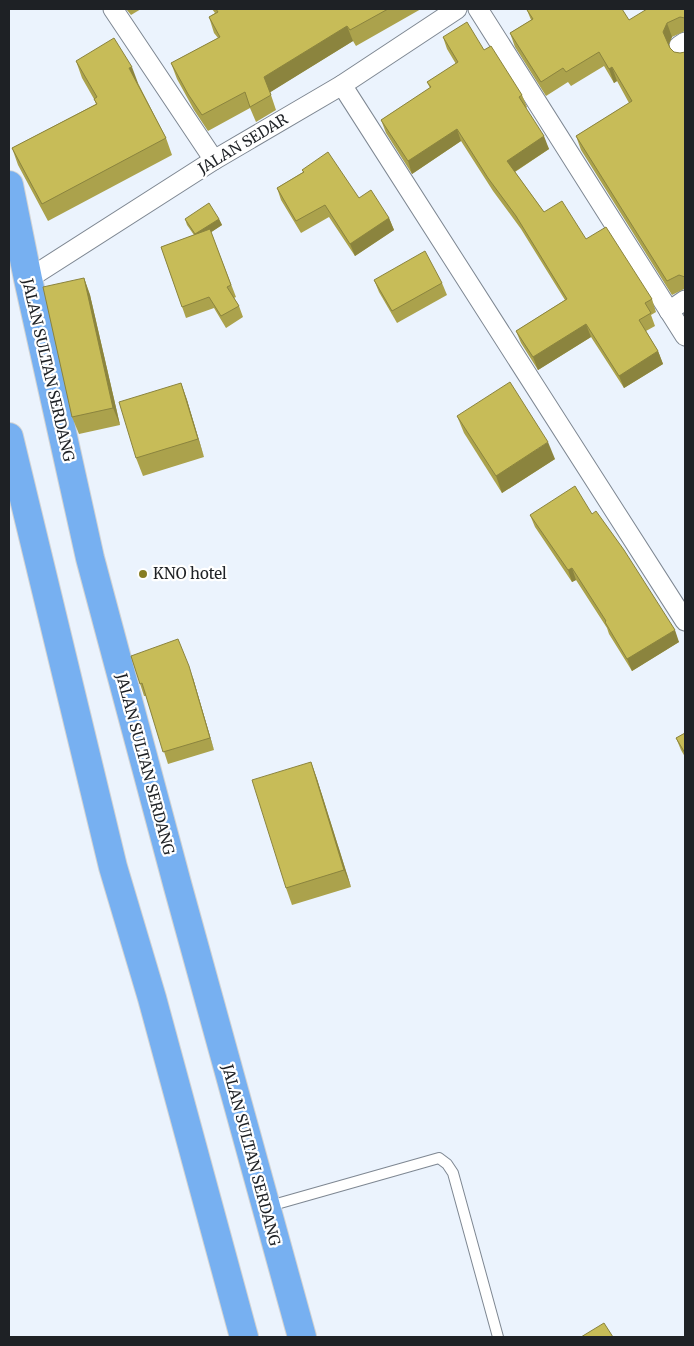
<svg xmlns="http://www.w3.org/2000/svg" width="694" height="1346" viewBox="0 0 694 1346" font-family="Merriweather,serif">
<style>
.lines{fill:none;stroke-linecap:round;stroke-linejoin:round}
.lane-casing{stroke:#7e8792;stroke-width:12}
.street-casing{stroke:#7e8792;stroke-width:21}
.highway-casing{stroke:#d2d3d3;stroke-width:30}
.lane{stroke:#fff;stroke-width:10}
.street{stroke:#fff;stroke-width:19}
.highway{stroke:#77b0f1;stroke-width:28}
.wall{fill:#aba24c}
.shaded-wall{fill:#8b843e}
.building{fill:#c7bc58;stroke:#8b843e}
.poi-dot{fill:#867d23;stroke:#fff;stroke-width:2}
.labels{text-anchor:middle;stroke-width:4.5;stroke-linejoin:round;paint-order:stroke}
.street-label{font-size:15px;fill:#1e2125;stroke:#fff}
.poi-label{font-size:15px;fill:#1e2125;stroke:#fff;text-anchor:start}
</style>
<rect width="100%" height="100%" fill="#ebf3fd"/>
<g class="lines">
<g class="lane-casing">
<path id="lane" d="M 266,1207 L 439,1158 L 447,1164 L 453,1173 L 498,1337"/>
</g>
<g class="street-casing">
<g id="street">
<path d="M 113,9 L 214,160"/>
<path d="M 478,9 L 685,336"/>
<path d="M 685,42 L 679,46 L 685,56"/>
<path d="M 342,85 L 685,621"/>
<path d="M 28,279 L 214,160 L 342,85 L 457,9"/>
<path d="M 669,311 L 685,300"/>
</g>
</g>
<g class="highway-casing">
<g id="highway">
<path d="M 9,185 L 28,279 L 90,558 L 178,887 L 302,1337"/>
<path d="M 9,437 L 113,867 L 152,998 L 244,1337"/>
</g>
</g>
<use href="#lane" class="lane"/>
<use href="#street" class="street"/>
<use href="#highway" class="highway"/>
</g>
<g class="wall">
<path d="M 126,9 L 141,9 L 131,15 Z"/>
<path d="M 212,9 L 421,9 L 356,46 L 353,41 L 270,92 L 276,110 L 256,122 L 250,108 L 208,131 L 194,110 L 177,79 L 171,63 L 218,38 L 214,33 L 209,17 L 215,13 Z"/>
<path d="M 685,9 L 685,31 L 672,37 L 669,44 L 670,48 L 674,52 L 680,53 L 685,52 L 685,289 L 684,289 L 672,295 L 581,150 L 576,136 L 629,103 L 617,81 L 614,83 L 604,66 L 571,86 L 568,82 L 546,96 L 515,47 L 510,33 L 531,20 L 527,10 L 629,20 Z"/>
<path d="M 443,37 L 484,50 L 522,95 L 527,107 L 526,108 L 549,149 L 515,172 L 544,212 L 586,239 L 652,299 L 656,312 L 651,315 L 655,326 L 646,331 L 658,351 L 663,364 L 624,388 L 591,337 L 538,370 L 521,343 L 516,331 L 565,300 L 521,229 L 493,191 L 461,141 L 412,174 L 386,133 L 381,120 L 430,88 L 427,82 L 456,64 L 447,49 Z"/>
<path d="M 76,61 L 138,83 L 166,138 L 172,155 L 48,221 L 18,165 L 12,148 L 96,104 L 94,99 L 82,78 Z"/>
<path d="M 302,170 L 359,198 L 389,218 L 394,230 L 355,256 L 329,217 L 301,233 L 281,200 L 277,188 L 303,172 Z"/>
<path d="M 185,219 L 219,219 L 222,225 L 211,232 L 236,297 L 234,298 L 239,306 L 243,317 L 226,328 L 214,308 L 186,318 L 161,247 L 194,235 L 187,225 Z"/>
<path d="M 84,278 L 90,295 L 120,425 L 79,434 L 72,417 Z"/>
<path d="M 374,280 L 442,283 L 447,295 L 397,323 L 379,292 Z"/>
<path d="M 181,383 L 187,400 L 204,457 L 143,476 L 136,458 Z"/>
<path d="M 457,416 L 555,459 L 502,493 L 464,433 Z"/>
<path d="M 592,514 L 679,642 L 632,671 L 609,634 L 607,628 L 576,580 L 572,582 L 535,527 L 530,515 Z"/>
<path d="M 131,656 L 193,678 L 214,750 L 168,764 L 146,696 L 144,696 Z"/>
<path d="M 685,733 L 685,757 L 681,750 L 676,738 Z"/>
<path d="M 311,762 L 317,779 L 351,887 L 292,905 L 286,888 Z"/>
</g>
<g class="shaded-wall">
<path d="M 667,23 L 672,37 L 668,46 L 663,32 Z"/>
<path d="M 347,26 L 353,41 L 269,93 L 264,77 Z"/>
<path d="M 132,67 L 138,83 L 135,85 L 129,68 Z"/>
<path d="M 612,67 L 617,81 L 614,83 L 609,69 Z"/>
<path d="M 457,129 L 461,141 L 412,174 L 408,161 Z"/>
<path d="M 544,136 L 549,149 L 511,174 L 507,161 Z"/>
<path d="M 389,218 L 394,230 L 355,256 L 350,244 Z"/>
<path d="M 219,219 L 222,225 L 198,241 L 195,234 Z"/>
<path d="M 84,278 L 90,295 L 120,425 L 113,408 Z"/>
<path d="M 586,324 L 591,337 L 538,370 L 533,357 Z"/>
<path d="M 658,351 L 663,364 L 624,388 L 619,376 Z"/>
<path d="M 181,383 L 187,400 L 204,457 L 198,439 Z"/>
<path d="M 548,442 L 555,459 L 502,493 L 496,476 Z"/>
<path d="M 572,568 L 576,580 L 572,582 L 568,570 Z"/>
<path d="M 675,630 L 679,642 L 632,671 L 627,659 Z"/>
<path d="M 189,666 L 193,678 L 214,750 L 210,738 Z"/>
<path d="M 311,762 L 317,779 L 351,887 L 344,870 Z"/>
</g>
<g class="building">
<path d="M 216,9 L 388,9 L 350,30 L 347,26 L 264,77 L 271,95 L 250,107 L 245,92 L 202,115 L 188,94 L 171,63 L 220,37 L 209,17 L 218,12 Z"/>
<path d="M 528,9 L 622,9 L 629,20 L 647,9 L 685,9 L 685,18 L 680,17 L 667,23 L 663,32 L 670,48 L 674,52 L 680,53 L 685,52 L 685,277 L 679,275 L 667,281 L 576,136 L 632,101 L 612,67 L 609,69 L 599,52 L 566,72 L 563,68 L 541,82 L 510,33 L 533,19 L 527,10 Z"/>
<path d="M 467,22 L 484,50 L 491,46 L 522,95 L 519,97 L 544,136 L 507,161 L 544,212 L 562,201 L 586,239 L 606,227 L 652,299 L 645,303 L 651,313 L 639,320 L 658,351 L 619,376 L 586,324 L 533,357 L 516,331 L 567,299 L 516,216 L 488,178 L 457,129 L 408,161 L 381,120 L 431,87 L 427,82 L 458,62 L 443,37 Z"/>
<path d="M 114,38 L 132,67 L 129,68 L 166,138 L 42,204 L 12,148 L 97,104 L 94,99 L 97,97 L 76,61 Z"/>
<path d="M 328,152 L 359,198 L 371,190 L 389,218 L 350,244 L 325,205 L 296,221 L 277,188 L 304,172 L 302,170 Z"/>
<path d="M 209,203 L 219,219 L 195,234 L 185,219 Z"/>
<path d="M 210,229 L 231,285 L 227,287 L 239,306 L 221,316 L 209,297 L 182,307 L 161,247 Z"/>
<path d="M 425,251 L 442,283 L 392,311 L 374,280 Z"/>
<path d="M 84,278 L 113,408 L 72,417 L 43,287 Z"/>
<path d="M 510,382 L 548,442 L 496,476 L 457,416 Z"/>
<path d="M 181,383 L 198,439 L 136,458 L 119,402 Z"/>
<path d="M 575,486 L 592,514 L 596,511 L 624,550 L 675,630 L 627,659 L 605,622 L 606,621 L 572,568 L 568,570 L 530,515 Z"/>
<path d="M 178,639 L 189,666 L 210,738 L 163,752 L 142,683 L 140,684 L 131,656 Z"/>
<path d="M 685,733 L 685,753 L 676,738 Z"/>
<path d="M 311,762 L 344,870 L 286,888 L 252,780 Z"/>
<path d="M 604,1323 L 613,1337 L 581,1337 Z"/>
</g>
<circle class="poi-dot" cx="143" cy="574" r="5"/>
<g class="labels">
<g class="street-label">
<text transform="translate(243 144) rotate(-31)" y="5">JALAN SEDAR</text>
<text transform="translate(48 370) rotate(77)" y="5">JALAN SULTAN SERDANG</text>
<text transform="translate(145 764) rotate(75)" y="5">JALAN SULTAN SERDANG</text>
<text transform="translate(251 1155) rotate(75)" y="5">JALAN SULTAN SERDANG</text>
</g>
<g class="poi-label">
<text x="153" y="579">KNO hotel</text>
</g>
</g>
<rect width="694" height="1346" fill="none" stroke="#1e2125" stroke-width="20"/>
</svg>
